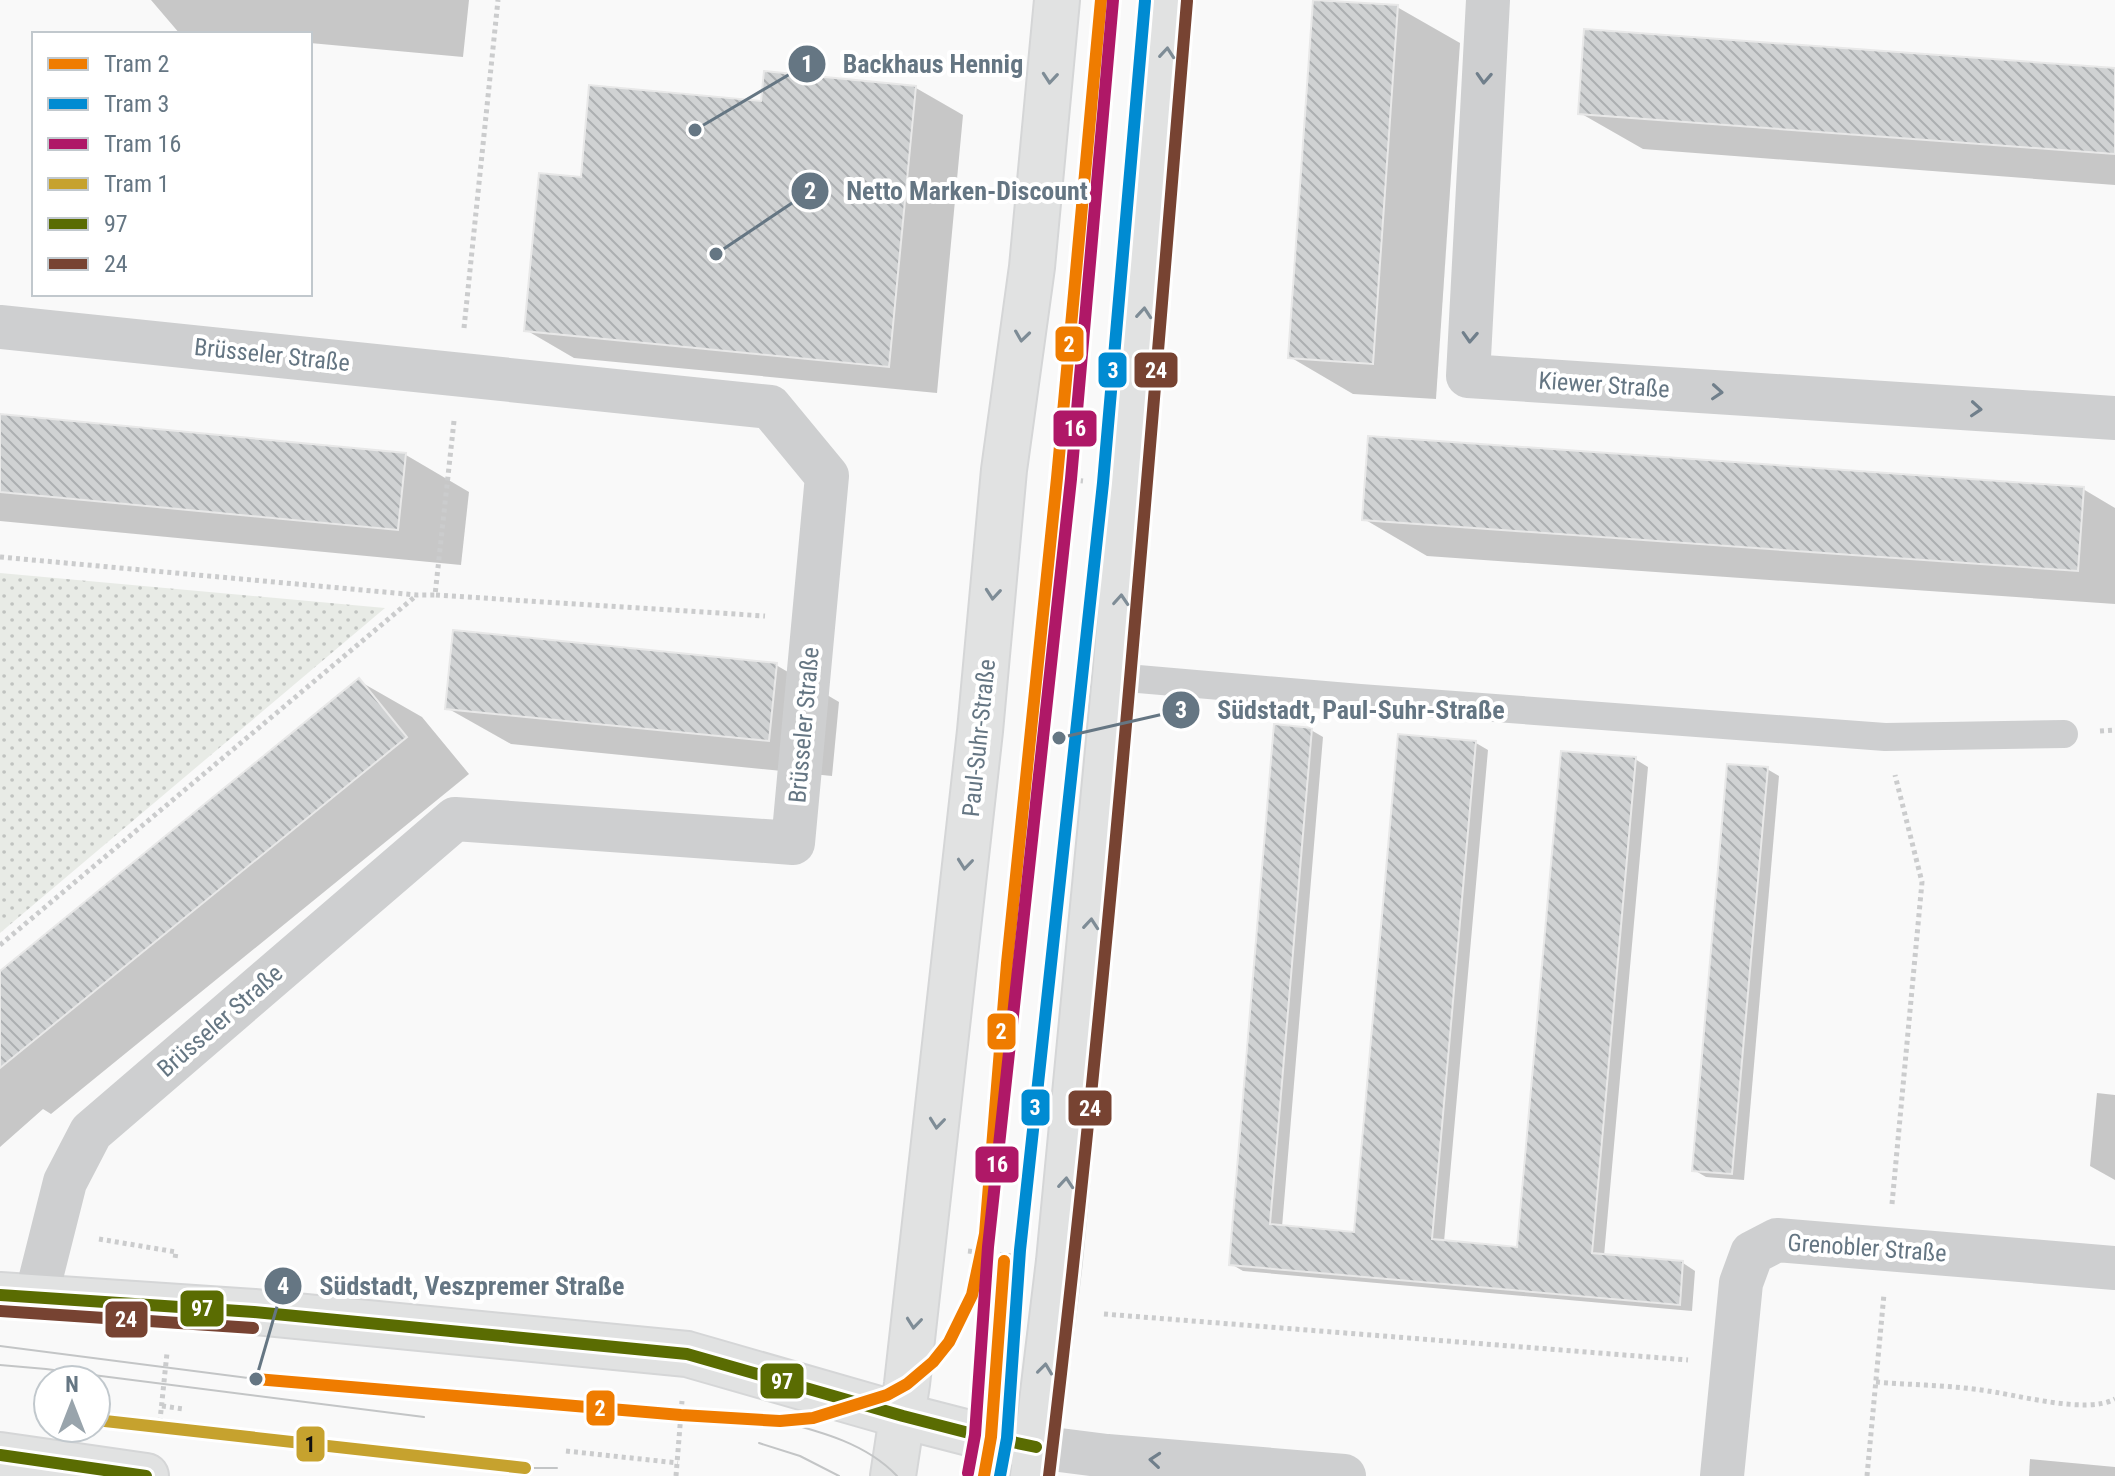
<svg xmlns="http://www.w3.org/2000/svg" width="2115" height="1476" viewBox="0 0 2115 1476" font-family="'Roboto Condensed',sans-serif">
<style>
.grass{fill:url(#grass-dots)}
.shadow{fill:#0003}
.building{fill:url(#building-back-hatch);stroke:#e8e8e8;stroke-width:2}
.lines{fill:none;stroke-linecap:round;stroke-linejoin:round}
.secondary-casing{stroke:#d5d6d7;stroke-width:48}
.path{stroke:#cbcccd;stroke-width:5;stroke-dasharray:4 4;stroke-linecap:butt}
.lane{stroke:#cecfd0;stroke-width:28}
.street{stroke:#cecfd0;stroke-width:44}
.secondary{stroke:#e1e2e2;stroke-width:44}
.tram{stroke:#c3c5c6;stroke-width:2}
.bus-1-casing{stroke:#fff;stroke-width:18}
.bus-2-casing{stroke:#fff;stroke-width:18}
.bus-1{stroke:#5a6c02;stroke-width:12}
.bus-2{stroke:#774332;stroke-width:12}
.tram-1-casing{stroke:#fff;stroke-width:18}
.tram-2-casing{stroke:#fff;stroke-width:18}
.tram-3-casing{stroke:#fff;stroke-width:18}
.tram-4-casing{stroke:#fff;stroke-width:18}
.tram-1{stroke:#ef7c00;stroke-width:12}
.tram-2{stroke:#008bd2;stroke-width:12}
.tram-3{stroke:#af1867;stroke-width:12}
.tram-4{stroke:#c6a22e;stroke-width:12}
.oneway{stroke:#7e8c96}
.oneway2{stroke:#707f8b}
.labels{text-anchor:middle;stroke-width:8;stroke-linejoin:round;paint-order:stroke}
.street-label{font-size:24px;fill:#657683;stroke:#fff}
.leader{fill:none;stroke:#657683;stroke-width:3}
.callout-dot{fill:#657683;stroke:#fff;stroke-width:3}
.mark-label{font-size:24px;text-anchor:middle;font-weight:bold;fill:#fff}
.callout-label{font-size:26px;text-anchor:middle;font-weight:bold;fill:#657683;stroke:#fff;stroke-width:8;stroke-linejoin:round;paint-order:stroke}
.line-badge{stroke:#fff;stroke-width:3}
.badge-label{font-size:22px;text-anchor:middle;font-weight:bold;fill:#fff}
.pale-badge-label{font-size:22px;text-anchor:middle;font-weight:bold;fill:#111}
</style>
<defs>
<pattern id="grass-dots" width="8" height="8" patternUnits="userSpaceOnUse" patternTransform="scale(2)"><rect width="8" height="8" fill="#e8ebe6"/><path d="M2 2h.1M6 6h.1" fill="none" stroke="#c0c3c0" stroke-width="1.8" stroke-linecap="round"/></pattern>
<pattern id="building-back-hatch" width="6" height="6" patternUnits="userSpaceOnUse" patternTransform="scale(2)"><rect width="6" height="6" fill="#d0d2d3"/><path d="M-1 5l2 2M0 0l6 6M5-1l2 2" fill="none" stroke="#acafb1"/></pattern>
</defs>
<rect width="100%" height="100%" fill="#f9f9f9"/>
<path class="grass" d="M 0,573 L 385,608 L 0,933 Z"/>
<g class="shadow">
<path d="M 151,0 L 469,0 L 463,57 L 310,43 L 310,34 L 180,34 Z"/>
<path d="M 1397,7 L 1460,43 L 1436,399 L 1353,394 L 1290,357 Z"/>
<path d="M 2115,70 L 2115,185 L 1643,149 L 1580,113 Z"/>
<path d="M 916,88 L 963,115 L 937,393 L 574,358 L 526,330 L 582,180 L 763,103 Z"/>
<path d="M 0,417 L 406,455 L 469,492 L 461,565 L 0,521 Z"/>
<path d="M 2083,489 L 2115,508 L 2115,604 L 1427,556 L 1364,519 Z"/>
<path d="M 776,665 L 839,702 L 832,776 L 511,744 L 447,708 Z"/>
<path d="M 359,681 L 422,717 L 469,774 L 51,1114 L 43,1109 L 0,1147 L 0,973 Z"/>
<path d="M 1311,730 L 1323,737 L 1282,1227 L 1355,1234 L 1476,743 L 1488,750 L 1444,1242 L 1518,1249 L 1635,759 L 1648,767 L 1604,1256 L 1683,1263 L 1695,1271 L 1692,1311 L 1243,1271 L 1231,1264 Z"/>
<path d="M 1767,769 L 1779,776 L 1744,1180 L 1706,1177 L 1694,1170 Z"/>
<path d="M 2097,1093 L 2115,1095 L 2115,1180 L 2090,1166 Z"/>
<path d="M 2030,1459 L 2115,1467 L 2115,1476 L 2029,1476 Z"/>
</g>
<g class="building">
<path d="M 1313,0 L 1398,5 L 1373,364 L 1288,358 Z"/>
<path d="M 1584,29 L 2115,68 L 2115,154 L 1578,114 Z"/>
<path d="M 764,71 L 916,86 L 889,367 L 524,331 L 539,173 L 581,177 L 589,85 L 761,101 Z"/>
<path d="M 0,414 L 406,453 L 398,530 L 0,492 Z"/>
<path d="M 1368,436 L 2084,487 L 2078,571 L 1362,520 Z"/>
<path d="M 453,630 L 777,663 L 769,741 L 445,709 Z"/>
<path d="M 359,678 L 407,737 L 0,1068 L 0,971 Z"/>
<path d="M 1274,724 L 1312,728 L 1270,1224 L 1354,1232 L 1398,734 L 1476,741 L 1432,1239 L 1517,1247 L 1561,751 L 1636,757 L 1592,1253 L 1683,1261 L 1680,1305 L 1229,1265 Z"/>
<path d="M 1727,764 L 1768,767 L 1732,1174 L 1692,1171 Z"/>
</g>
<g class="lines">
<g class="secondary-casing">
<g id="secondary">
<path d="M 0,1295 L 254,1312 L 687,1354 L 903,1416 L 969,1433 L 1036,1447"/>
<path d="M 0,1455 L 146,1476"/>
<path d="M 893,1476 L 907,1384 L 980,731 L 1004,470 L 1032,267 L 1057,0"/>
<path d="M 1033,1476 L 1059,1261 L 1115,677 L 1171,0"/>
</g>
</g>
<g class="path">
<path d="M 464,328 L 498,0"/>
<path d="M 454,421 L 435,595 L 765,616"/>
<path d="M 1049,477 L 1083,481"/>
<path d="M 0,557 L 417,595 L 435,595"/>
<path d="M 2100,731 L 2115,730"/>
<path d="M 0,945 L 417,595"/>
<path d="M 1892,1204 L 1922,882 L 1895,775"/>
<path d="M 99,1239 L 176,1252 L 175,1259"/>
<path d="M 968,1251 L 1013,1256"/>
<path d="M 1104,1314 L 1688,1360"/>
<path d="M 1876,1382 C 1911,1385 1946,1385 1981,1390 C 2015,1394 2086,1415 2115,1399"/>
<path d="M 162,1406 L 184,1409"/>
<path d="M 159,1430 L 167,1353"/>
<path d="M 566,1451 L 678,1463"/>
<path d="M 676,1476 L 682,1401"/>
<path d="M 1867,1476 L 1884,1294"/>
</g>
<path class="lane" d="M 1115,677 L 1360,698 L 1885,737 L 2064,734"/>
<g class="street">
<path d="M 1488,0 L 1468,376 L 2115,418"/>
<path d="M 0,327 L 770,407 L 827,476 L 793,843 L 455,819 L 91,1132 L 65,1182 L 36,1297"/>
<path d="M 1036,1447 L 1107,1456 L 1344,1476"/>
<path d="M 1722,1476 L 1741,1283 L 1752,1253 L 1777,1240 L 2115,1268"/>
</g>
<use href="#secondary" class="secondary"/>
<g class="tram">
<path d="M 0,1346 L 256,1379"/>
<path d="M 0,1365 L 46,1369 L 424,1417"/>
<path d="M 780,1421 C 822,1432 867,1444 897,1476"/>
<path d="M 759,1443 L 800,1456 L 839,1476"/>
<path d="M 525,1468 L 557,1468"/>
</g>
<g class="bus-1-casing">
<g id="bus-1">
<path d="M 0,1295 L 254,1312 L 687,1354 L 903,1416 L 969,1433 L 1036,1447"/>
<path d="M 0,1455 L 146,1476"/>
</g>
</g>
<g class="bus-2-casing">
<g id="bus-2">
<path d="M 0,1311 L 253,1328"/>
<path d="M 1049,1476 C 1108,986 1146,493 1187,1"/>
</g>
</g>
<use href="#bus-1" class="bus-1"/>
<use href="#bus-2" class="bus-2"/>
<g class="tram-1-casing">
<g id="tram-1">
<path d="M 256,1379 L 681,1415 L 780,1421 L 813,1418 L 887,1395 L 907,1384 L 933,1362 L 949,1342 L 972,1295 L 985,1234 L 1007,963 L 1057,478 L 1101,0"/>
<path d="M 984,1476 L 991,1437 L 1004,1261"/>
</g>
</g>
<g class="tram-2-casing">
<path id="tram-2" d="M 1000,1476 L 1007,1438 L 1020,1250 L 1103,483 L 1145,1"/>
</g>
<g class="tram-3-casing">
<path id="tram-3" d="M 968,1473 L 975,1435 L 988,1247 L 1071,479 L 1113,0"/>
</g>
<g class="tram-4-casing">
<path id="tram-4" d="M 96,1420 L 525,1468"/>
</g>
<use href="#tram-1" class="tram-1"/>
<use href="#tram-2" class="tram-2"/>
<use href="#tram-3" class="tram-3"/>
<use href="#tram-4" class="tram-4"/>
</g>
<defs><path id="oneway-chevron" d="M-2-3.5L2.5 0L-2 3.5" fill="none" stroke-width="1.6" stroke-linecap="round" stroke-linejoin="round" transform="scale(2)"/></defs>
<g class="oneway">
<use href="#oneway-chevron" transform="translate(1167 53) rotate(-85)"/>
<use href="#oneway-chevron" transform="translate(1050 78) rotate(95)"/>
<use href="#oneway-chevron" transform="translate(1144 313) rotate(-85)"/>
<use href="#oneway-chevron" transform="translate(1022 336) rotate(98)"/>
<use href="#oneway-chevron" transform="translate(993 594) rotate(95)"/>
<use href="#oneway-chevron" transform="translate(1121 600) rotate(-86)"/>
<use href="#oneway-chevron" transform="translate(965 864) rotate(96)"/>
<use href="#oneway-chevron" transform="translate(1091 924) rotate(-85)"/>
<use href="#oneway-chevron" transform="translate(937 1123) rotate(96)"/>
<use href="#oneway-chevron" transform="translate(1066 1183) rotate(-85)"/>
<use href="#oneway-chevron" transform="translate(914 1323) rotate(96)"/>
<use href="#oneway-chevron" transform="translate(1045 1369) rotate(-83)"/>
</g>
<g class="oneway2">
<use href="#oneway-chevron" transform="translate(1484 78) rotate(93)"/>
<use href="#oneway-chevron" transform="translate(1470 337) rotate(93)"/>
<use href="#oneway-chevron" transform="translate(1717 392) rotate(4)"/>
<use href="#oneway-chevron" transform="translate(1976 409) rotate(4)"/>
<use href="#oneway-chevron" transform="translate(1155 1460) rotate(-175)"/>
</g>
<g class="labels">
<g class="street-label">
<text transform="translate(272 355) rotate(6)" y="8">Brüsseler Straße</text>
<text transform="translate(1604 385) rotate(4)" y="8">Kiewer Straße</text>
<text transform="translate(804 725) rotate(-85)" y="8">Brüsseler Straße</text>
<text transform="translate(979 738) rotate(-84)" y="8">Paul-Suhr-Straße</text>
<text transform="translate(220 1021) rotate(-41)" y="8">Brüsseler Straße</text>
<text transform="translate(1867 1248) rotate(4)" y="8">Grenobler Straße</text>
</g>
</g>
<path class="leader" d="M695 130L807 64M716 254L810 191M1059 738L1181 710M256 1379L283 1286"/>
<g class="callout-dot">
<circle cx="695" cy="130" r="8"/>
<circle cx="716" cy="254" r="8"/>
<circle cx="1059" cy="738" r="8"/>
<circle cx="256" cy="1379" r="8"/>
<circle cx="807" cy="64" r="20"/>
<circle cx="810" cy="191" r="20"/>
<circle cx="1181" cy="710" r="20"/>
<circle cx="283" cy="1286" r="20"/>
</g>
<g class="mark-label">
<text x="807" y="72">1</text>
<text x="810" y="199">2</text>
<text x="1181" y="718">3</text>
<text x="283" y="1294">4</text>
</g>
<g class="callout-label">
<text x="933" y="73">Backhaus Hennig</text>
<text x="967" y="200">Netto Marken-Discount</text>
<text x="1361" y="719">Südstadt, Paul-Suhr-Straße</text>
<text x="472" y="1295">Südstadt, Veszpremer Straße</text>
</g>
<g class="line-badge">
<rect x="1054" y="325" width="31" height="38" rx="8" fill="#ef7c00"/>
<rect x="1133" y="351" width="46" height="38" rx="8" fill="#774332"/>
<rect x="1097" y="351" width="31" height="38" rx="8" fill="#008bd2"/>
<rect x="1052" y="409" width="46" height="39" rx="8" fill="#af1867"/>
<rect x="986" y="1012" width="31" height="39" rx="8" fill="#ef7c00"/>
<rect x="1020" y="1088" width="31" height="39" rx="8" fill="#008bd2"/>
<rect x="1067" y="1089" width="46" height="38" rx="8" fill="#774332"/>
<rect x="974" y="1145" width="46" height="39" rx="8" fill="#af1867"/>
<rect x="179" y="1289" width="46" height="39" rx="8" fill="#5a6c02"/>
<rect x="104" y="1300" width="45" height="39" rx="8" fill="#774332"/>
<rect x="759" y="1362" width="46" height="38" rx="8" fill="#5a6c02"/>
<rect x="585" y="1389" width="31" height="38" rx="8" fill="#ef7c00"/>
<rect x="295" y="1425" width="31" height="38" rx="8" fill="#c6a22e"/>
</g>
<g class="badge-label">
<text x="1069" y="352">2</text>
<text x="1156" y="378">24</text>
<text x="1113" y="378">3</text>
<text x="1075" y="436">16</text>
<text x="1001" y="1039">2</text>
<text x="1035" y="1115">3</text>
<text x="1090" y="1116">24</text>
<text x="997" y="1172">16</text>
<text x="202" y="1316">97</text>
<text x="126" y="1327">24</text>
<text x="782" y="1389">97</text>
<text x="600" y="1416">2</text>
</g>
<g class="pale-badge-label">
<text x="310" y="1452">1</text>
</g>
<rect x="32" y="32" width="280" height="264" fill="#ffffff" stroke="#c1c8cd" stroke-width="2"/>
<rect x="48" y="58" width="40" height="12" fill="#ef7c00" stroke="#c1c8cd" stroke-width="2"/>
<text x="104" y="72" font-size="24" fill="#657683">Tram 2</text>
<rect x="48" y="98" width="40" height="12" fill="#008bd2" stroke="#c1c8cd" stroke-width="2"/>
<text x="104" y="112" font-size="24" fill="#657683">Tram 3</text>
<rect x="48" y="138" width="40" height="12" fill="#af1867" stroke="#c1c8cd" stroke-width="2"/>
<text x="104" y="152" font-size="24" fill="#657683">Tram 16</text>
<rect x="48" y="178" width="40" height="12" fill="#c6a22e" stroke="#c1c8cd" stroke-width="2"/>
<text x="104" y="192" font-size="24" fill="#657683">Tram 1</text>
<rect x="48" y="218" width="40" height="12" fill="#5a6c02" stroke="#c1c8cd" stroke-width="2"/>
<text x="104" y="232" font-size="24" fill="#657683">97</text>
<rect x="48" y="258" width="40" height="12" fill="#774332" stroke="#c1c8cd" stroke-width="2"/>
<text x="104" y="272" font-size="24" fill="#657683">24</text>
<g transform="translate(72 1404)"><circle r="38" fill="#ffffff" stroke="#c1c8cd" stroke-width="2"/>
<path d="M0-6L14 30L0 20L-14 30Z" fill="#99a4ac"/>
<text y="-12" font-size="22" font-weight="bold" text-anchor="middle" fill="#657683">N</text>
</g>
</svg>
